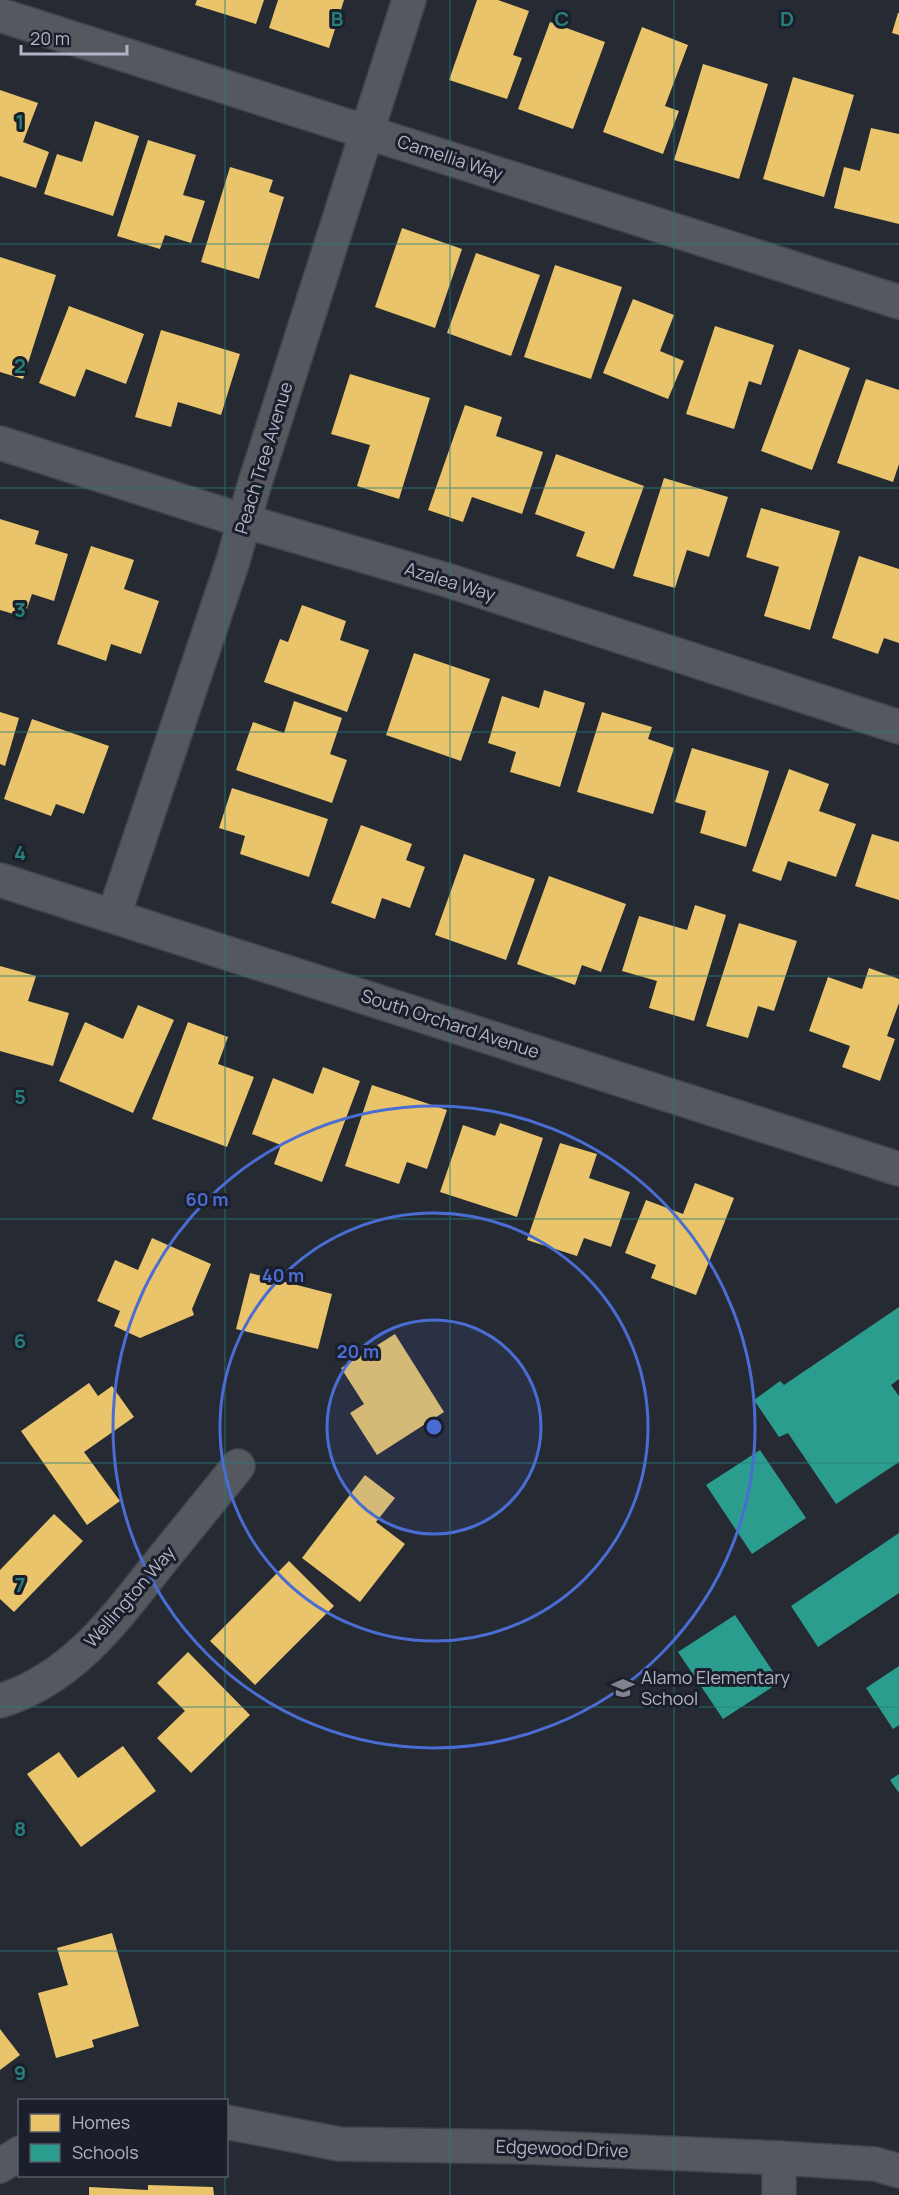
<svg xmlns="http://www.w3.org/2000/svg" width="899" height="2195" viewBox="0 0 899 2195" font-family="Manrope,sans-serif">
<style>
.homes{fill:#e9c46a}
.schools{fill:#2a9d8f}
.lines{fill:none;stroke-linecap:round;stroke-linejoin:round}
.minor-casing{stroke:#42444a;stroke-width:36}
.minor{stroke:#565860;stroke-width:33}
.grid{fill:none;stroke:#277f7b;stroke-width:1.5;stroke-opacity:0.55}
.ring{fill:none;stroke:#496dd2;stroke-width:3}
.labels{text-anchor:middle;stroke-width:6;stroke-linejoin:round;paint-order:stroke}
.street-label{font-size:18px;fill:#b0b4c3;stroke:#1b1f2b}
.poi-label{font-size:18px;fill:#b0b4c3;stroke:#1b1f2b;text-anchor:start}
.grid-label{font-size:20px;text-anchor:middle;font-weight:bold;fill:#277f7b;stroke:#1b1f2b;stroke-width:6;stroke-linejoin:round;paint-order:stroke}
.centre{fill:#496dd2;stroke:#1b1f2b;stroke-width:3}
.ring-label{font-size:18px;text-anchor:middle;font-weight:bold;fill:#496dd2;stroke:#1b1f2b;stroke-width:6;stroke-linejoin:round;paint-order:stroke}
</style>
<rect width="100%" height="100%" fill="#262a32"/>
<g class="homes">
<path d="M 197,0 L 264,0 L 256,24 L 195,5 Z"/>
<path d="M 278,0 L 344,0 L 329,48 L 269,28 Z"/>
<path d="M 477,0 L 498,0 L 529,11 L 513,55 L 522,58 L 507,99 L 449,80 Z"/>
<path d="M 898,13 L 899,13 L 899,35 L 892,33 Z"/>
<path d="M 550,22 L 605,42 L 573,129 L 518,109 Z"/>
<path d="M 642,27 L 688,45 L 665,106 L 679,111 L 663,154 L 603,132 Z"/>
<path d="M 703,64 L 768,84 L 739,179 L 674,160 Z"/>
<path d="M 793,77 L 854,95 L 824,197 L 763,179 Z"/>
<path d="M 0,90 L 38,103 L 23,142 L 49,152 L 36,188 L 0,176 Z"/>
<path d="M 95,121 L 139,136 L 113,216 L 44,194 L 57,154 L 82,162 Z"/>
<path d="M 871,128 L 899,134 L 899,224 L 834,208 L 844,167 L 860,171 Z"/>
<path d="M 148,140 L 196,155 L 183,195 L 205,201 L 191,243 L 165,235 L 160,249 L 117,236 Z"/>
<path d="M 230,167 L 273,180 L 269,192 L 284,197 L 259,279 L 201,262 Z"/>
<path d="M 402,228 L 462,249 L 435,328 L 375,307 Z"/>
<path d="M 476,253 L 540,275 L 511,356 L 447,333 Z"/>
<path d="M 0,257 L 56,275 L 23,379 L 0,372 Z"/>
<path d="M 555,265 L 622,287 L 591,379 L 524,357 Z"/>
<path d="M 633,299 L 674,315 L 660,351 L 684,361 L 668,399 L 603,373 Z"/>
<path d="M 69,306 L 144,334 L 126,384 L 86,369 L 75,397 L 39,383 Z"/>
<path d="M 715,326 L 774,345 L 761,385 L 749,381 L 734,429 L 686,414 Z"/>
<path d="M 161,330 L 240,354 L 221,415 L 178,402 L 171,427 L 135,417 Z"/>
<path d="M 799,349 L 850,368 L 812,470 L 761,451 Z"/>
<path d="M 350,374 L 430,398 L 399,499 L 357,486 L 370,445 L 331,434 Z"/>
<path d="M 866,379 L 899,390 L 899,464 L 893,482 L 837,463 Z"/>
<path d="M 465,405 L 502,417 L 496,436 L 543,452 L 522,514 L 472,497 L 463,522 L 428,510 Z"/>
<path d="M 556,454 L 644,486 L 614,569 L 576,556 L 585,532 L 535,514 Z"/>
<path d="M 664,478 L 728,497 L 709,557 L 687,550 L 675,588 L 633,576 Z"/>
<path d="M 761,508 L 840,531 L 810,630 L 764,616 L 779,567 L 746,557 Z"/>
<path d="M 0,519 L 39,531 L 35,544 L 68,554 L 54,601 L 32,594 L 24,617 L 0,610 Z"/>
<path d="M 91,546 L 134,560 L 124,589 L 159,601 L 141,654 L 111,644 L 106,661 L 57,644 Z"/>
<path d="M 859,556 L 899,569 L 899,643 L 884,638 L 878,654 L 832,638 Z"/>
<path d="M 302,605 L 346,621 L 340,640 L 369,650 L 347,712 L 264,682 L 280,639 L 288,642 Z"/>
<path d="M 414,653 L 490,679 L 461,761 L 386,735 Z"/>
<path d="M 544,690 L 585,703 L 560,787 L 510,772 L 516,752 L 488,743 L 502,696 L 539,708 Z"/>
<path d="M 294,701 L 342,718 L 330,754 L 347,760 L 332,803 L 236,770 L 253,722 L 284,733 Z"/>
<path d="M 0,712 L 19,718 L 5,766 L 0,764 Z"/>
<path d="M 602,712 L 652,727 L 648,739 L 674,748 L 653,814 L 577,792 Z"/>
<path d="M 32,719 L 109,746 L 84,814 L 56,804 L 51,816 L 4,799 Z"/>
<path d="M 692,748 L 769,771 L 746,847 L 700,833 L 706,811 L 675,802 Z"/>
<path d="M 789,769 L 829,784 L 819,811 L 856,824 L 836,877 L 788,861 L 781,881 L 752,871 Z"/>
<path d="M 232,788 L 328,819 L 309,877 L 240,854 L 245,836 L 219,828 Z"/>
<path d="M 361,825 L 412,844 L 406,860 L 425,867 L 410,908 L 382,898 L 375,919 L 331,903 Z"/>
<path d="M 872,834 L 899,842 L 899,900 L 855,886 Z"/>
<path d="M 464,854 L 535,879 L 506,960 L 435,935 Z"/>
<path d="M 549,876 L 626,904 L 601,972 L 582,965 L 575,985 L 517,964 Z"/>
<path d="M 695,905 L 726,915 L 694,1021 L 649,1008 L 657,981 L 622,971 L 639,916 L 687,930 Z"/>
<path d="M 739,923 L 797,941 L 774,1011 L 758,1006 L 748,1038 L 706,1026 Z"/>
<path d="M 0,966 L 36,976 L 28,1001 L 69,1013 L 53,1066 L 0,1051 Z"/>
<path d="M 869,968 L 899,979 L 899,1003 L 887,1036 L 895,1039 L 880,1081 L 842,1067 L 850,1046 L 809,1031 L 828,977 L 862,989 Z"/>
<path d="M 138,1005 L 174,1020 L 133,1113 L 59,1081 L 85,1022 L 123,1039 Z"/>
<path d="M 188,1022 L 228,1037 L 218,1064 L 254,1077 L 227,1147 L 152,1119 Z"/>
<path d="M 323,1067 L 360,1081 L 322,1182 L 274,1164 L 281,1145 L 252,1134 L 273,1078 L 313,1094 Z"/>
<path d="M 372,1085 L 447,1110 L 427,1169 L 407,1162 L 399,1184 L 345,1166 Z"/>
<path d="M 500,1123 L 543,1138 L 517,1217 L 440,1192 L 463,1125 L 495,1136 Z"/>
<path d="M 560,1143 L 597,1154 L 589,1178 L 630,1192 L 611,1247 L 584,1238 L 577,1256 L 527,1240 Z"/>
<path d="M 695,1183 L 734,1198 L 696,1295 L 651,1278 L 656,1265 L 625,1253 L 646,1200 L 683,1214 Z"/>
<path d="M 152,1238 L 211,1264 L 192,1309 L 194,1315 L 140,1338 L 114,1326 L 120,1311 L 97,1301 L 115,1260 L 138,1270 Z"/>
<path d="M 250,1273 L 332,1294 L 318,1349 L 236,1329 Z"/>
<path d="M 395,1334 L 444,1412 L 377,1455 L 350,1413 L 364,1404 L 341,1368 Z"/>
<path d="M 89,1383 L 98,1396 L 112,1386 L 134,1417 L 84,1452 L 120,1501 L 87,1525 L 21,1431 Z"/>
<path d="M 365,1475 L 395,1498 L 376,1522 L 405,1544 L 360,1602 L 302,1558 Z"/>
<path d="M 54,1514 L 83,1541 L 14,1612 L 0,1599 L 0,1570 Z"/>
<path d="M 289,1561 L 334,1606 L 255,1685 L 210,1641 Z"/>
<path d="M 188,1652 L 250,1715 L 191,1773 L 157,1738 L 185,1711 L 157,1683 Z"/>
<path d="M 123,1746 L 156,1791 L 81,1847 L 27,1774 L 59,1752 L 78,1778 Z"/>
<path d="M 112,1933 L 139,2026 L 92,2040 L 94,2047 L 56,2058 L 38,1993 L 68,1985 L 57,1948 Z"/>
<path d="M 0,2029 L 20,2055 L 0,2070 Z"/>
<path d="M 148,2185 L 213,2187 L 214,2195 L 89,2195 L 89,2187 L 148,2190 Z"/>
</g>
<g class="schools">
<path d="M 899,1307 L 899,1379 L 891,1385 L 899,1396 L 899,1462 L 836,1504 L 788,1433 L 779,1437 L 754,1400 L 780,1381 L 784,1385 Z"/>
<path d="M 760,1450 L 806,1518 L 752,1554 L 706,1485 Z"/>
<path d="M 899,1533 L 899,1593 L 818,1647 L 791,1606 Z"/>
<path d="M 735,1615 L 780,1682 L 723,1719 L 678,1652 Z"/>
<path d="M 899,1666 L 899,1725 L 893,1729 L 866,1688 Z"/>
<path d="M 899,1774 L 899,1793 L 890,1780 Z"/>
</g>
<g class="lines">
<g class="minor-casing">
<g id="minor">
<path d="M 0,15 L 899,302"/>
<path d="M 0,443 L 244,521 L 450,581 L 899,727"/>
<path d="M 0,880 L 899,1169"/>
<path d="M 114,915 L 233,561 L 254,486 L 409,0"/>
<path d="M 0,1701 C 71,1679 113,1622 157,1566 C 184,1533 211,1499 238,1466"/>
<path d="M 226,2122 L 339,2144 L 523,2147 L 779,2158 L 875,2164 L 899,2171"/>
<path d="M 779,2158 L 779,2195"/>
<path d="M 0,2166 L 20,2153"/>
</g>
</g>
<use href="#minor" class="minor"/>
</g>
<path class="grid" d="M 225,0 L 225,2100M 450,0 L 450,2195M 674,0 L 674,2195M 0,244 L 899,244M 0,488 L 899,488M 0,732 L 899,732M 0,976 L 899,976M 0,1219 L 899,1219M 0,1463 L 899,1463M 0,1707 L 899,1707M 0,1951 L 899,1951M 225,2176 L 225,2195"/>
<circle cx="434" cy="1427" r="107" fill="#496dd2" fill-opacity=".12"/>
<g class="ring">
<circle cx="434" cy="1427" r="107"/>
<circle cx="434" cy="1427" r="214"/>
<circle cx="434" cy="1427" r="321"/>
</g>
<defs>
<g id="school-bare" transform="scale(1.8)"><path d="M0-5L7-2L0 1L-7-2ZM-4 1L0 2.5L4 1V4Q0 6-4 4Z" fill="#808490" stroke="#1b1f2b" stroke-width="2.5" paint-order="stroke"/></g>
</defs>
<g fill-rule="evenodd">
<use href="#school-bare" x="623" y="1688"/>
</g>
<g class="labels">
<g class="street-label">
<text transform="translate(450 158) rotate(18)" y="6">Camellia Way</text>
<text transform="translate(264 458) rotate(-73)" y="6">Peach Tree Avenue</text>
<text transform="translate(450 582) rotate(17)" y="6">Azalea Way</text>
<text transform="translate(450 1024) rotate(18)" y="6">South Orchard Avenue</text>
<text transform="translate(130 1597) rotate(-49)" y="6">Wellington Way</text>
<text transform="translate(562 2149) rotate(2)" y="6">Edgewood Drive</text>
</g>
<g class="poi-label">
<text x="641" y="1684">Alamo Elementary<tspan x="641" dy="21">School</tspan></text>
</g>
</g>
<g class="grid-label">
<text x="337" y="26">B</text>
<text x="562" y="26">C</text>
<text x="787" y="26">D</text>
<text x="20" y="129">1</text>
<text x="20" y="373">2</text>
<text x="20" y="617">3</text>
<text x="20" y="860">4</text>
<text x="20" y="1104">5</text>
<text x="20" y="1348">6</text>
<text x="20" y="1592">7</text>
<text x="20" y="1836">8</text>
<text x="20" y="2080">9</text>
</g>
<circle cx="434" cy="1427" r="9" class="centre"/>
<g class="ring-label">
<text x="207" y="1206">60 m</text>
<text x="283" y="1282">40 m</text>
<text x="358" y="1358">20 m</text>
</g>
<rect x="18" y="2099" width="210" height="78" fill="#1b1f2b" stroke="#575b68" stroke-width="1.5"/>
<rect x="30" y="2114" width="30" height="18" fill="#e9c46a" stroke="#575b68" stroke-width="1.5"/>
<text x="72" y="2129" font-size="18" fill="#b0b4c3">Homes</text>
<rect x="30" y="2144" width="30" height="18" fill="#2a9d8f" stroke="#575b68" stroke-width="1.5"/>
<text x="72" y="2159" font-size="18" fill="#b0b4c3">Schools</text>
<path d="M21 45v9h106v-9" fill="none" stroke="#b0b4c3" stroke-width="3"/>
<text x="30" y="45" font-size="18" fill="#b0b4c3" stroke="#1b1f2b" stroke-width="4.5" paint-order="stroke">20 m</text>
</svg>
